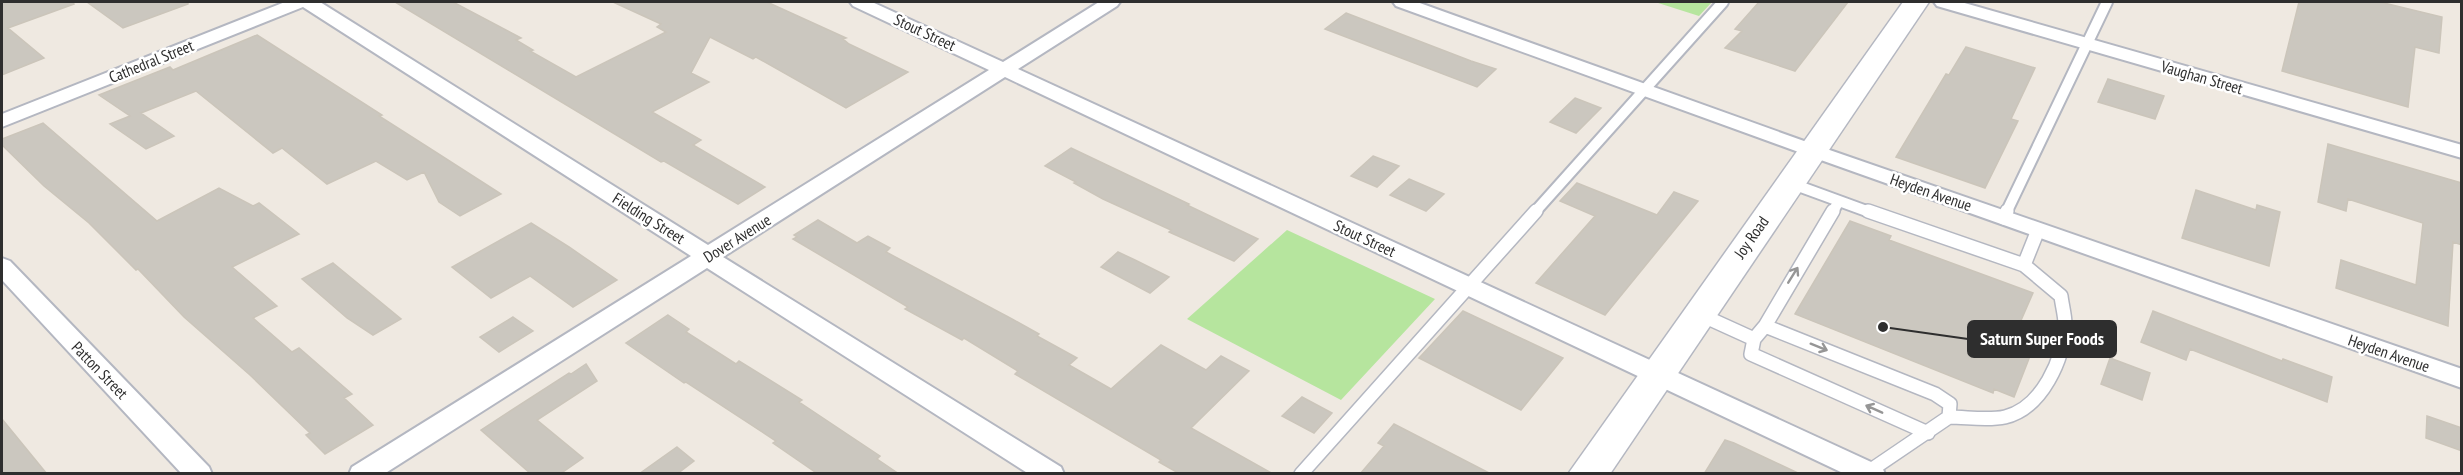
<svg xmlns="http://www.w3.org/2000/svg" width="2463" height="475" font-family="'PT Sans Narrow',sans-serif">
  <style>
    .green { fill: #b6e59e }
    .building { fill: #cbc7bf; stroke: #cbc5ba; stroke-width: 1.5 }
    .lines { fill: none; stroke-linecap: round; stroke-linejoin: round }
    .lane-far1-casing { stroke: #b4b7c1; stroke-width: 14 }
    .lane-casing { stroke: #b4b7c1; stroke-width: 16 }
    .street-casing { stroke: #b4b7c1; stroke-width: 4 }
    .secondary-casing { stroke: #b4b7c1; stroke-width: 3 }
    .lane-far1 { stroke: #fff; stroke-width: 10 }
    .lane { stroke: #fff; stroke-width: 13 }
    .street { fill: #fff; fill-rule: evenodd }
    .secondary { fill: #fff; fill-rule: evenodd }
    .oneway { stroke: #969696 }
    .labels { text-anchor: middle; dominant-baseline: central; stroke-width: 5; stroke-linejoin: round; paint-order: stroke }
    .street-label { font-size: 16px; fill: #2e2e2e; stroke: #fff }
    .leader { fill: none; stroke: #2e2e2e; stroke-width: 2 }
    .callout-dot { fill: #2e2e2e; stroke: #fff; stroke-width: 2 }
    .callout { fill: #2e2e2e; stroke: #2e2e2e; stroke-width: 2 }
    .callout-label { font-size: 18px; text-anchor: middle; font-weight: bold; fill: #fff }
  </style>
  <rect width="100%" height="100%" fill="#efe9e1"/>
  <path class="green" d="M1655,2H1712L1699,16Z
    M1287,230L1435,299L1341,400L1187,319Z"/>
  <path class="building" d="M2,2H73L74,4L8,28L44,58L2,75Z
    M87,2H188V4L123,28Z
    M395,2H453L521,38L516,40L533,50L530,51L576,77L666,32L657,27L661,24L613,2H767L846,38L843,39L849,44L908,72L846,108L756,57L753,59L710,37L691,73L709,82L652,112L701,140L693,145L765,187L738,204L664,161L661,162Z
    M1759,2H1848L1795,71L1725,48L1742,31L1735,29Z
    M2299,2H2380L2442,17L2439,53L2415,47L2408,107L2282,71Z
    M1346,13L1471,61L1496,69L1477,87L1325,29Z
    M257,35L382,115L379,116L437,153L501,194L460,216L439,202L424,172L407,180L376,161L327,184L282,148L273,153L196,91L141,113L174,136L146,149L110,124L130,116L99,95L170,67L173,70Z
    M1966,47L2035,68L2011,119L2018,121L1985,188L1896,157L1946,74L1949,75Z
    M2108,79L2164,96L2155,119L2098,102Z
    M1575,98L1601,108L1576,133L1550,122Z
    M43,123L157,221L219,188L253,206L259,203L299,234L232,267L277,306L253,318L292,352L299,348L352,394L344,398L373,425L325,454L306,435L310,433L250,375L184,317L138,269L136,270L89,223L44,186L2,145V139Z
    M2328,144L2462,183V245L2453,242L2448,326L2336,288L2341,260L2416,285L2423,223L2348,199L2346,211L2318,202Z
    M1071,148L1189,204L1187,205L1258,239L1234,261L1169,232L1171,230L1103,199L1074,183L1076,182L1045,166Z
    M1373,156L1399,166L1377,187L1351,176Z
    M1409,179L1444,194L1426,211L1390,195Z
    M1577,183L1657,215L1674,192L1698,201L1605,315L1536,283L1595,216L1560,201Z
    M2196,190L2256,210L2257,205L2280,212L2269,266L2182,238Z
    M818,220L857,243L868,236L890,248L886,252L1012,319L1039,334L1037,336L1077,358L1069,365L1111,389L1161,345L1206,370L1221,356L1249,371L1191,428L1273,474H1180L1159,462L1161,460L1015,374L1018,371L964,338L962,340L905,309L908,307L793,239L797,237L794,235Z
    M1850,221L1891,236L1889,240L2033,293L2019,325L2039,333L2014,397L1994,389L1993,393L1795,314Z
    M531,223L569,247L617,280L573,307L530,276L491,298L452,267Z
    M1118,252L1135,260L1169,277L1150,293L1101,267Z
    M333,263L401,319L373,335L347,318L302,279Z
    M1463,311L1563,358L1521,410L1419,358Z
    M2153,311L2282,361L2283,359L2332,377L2327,402L2190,349L2186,360L2141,342Z
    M668,315L689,329L686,332L736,364L739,361L802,400L799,402L880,456L877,459L899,474H818L773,443L776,441L686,382L684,383L626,343Z
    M513,317L533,331L499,352L480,337Z
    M2110,358L2150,373L2142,400L2101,384Z
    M586,364L597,381L537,420L583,458L560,474H531L481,430L569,373L571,374Z
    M1302,397L1332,413L1314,433L1282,416Z
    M2427,416L2462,428V451L2426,438Z
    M2,419L47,474H2Z
    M1394,424L1491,474H1360L1384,446L1378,443Z
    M1725,440L1734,443L1800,474H1704Z
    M677,447L694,461L677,474H639Z"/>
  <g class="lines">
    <g class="lane-far1-casing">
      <path id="lane-far1" d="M1790,183L1872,213
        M1534,213L1723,2
        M1832,213L1839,201
        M2006,213L2107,2"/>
    </g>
    <g class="lane-casing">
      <path id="lane" d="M1833,211L1765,326L1754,339L1751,354L1928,433
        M1868,211L2024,265
        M2004,218L2007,211
        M1699,314L1754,339
        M1765,326L1935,394L1950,404L1949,417L1868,472
        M1949,417C1967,417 1987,421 2005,417C2042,408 2064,359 2065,324C2065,315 2062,305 2061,296L2024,265L2038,230
        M1301,474L1536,211"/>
    </g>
    <g class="street-casing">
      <path id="street" d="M285,2H320L708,245L989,70L853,6L850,2H872L1003,62L1099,2H1120L1117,6L1018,69L1882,467L1885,474H1845L1005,77L723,257L1061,467L1064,474H1029L707,268L384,474H349L352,467L691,256L303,7L2,127V114Z
        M1393,2H1417L1818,146L2462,369V388L1804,154L1396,6Z
        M1934,2H1961L2462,145V158L1937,6Z
        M2,258L10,261L209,467L212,474H182L2,280Z"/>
    </g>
    <g class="secondary-casing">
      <path id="secondary" d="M1903,2H1929L1610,474H1568Z"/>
    </g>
    <use href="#lane-far1" class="lane-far1"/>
    <use href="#lane" class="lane"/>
    <use href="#street" class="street"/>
    <use href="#secondary" class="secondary"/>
  </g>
  <defs><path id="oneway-shaft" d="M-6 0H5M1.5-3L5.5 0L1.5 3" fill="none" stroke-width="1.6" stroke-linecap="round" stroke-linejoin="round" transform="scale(1.5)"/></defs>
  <g class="oneway">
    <use href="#oneway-shaft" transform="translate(1793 275) rotate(-58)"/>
    <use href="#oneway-shaft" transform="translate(1819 347) rotate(22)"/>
    <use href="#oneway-shaft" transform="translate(1874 409) rotate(-156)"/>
  </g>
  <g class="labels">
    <g class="street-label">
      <text transform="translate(925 32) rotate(25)">Stout Street</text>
      <text transform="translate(151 61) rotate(-22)">Cathedral Street</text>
      <text transform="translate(2202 77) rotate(16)">Vaughan Street</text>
      <text transform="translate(1931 192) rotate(19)">Heyden Avenue</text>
      <text transform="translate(649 218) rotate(32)">Fielding Street</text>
      <text transform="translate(1751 237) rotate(-55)">Joy Road</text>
      <text transform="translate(737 238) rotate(-32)">Dover Avenue</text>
      <text transform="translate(1365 238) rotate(25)">Stout Street</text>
      <text transform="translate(2389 353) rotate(19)">Heyden Avenue</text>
      <text transform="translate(100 370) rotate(46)">Patton Street</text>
    </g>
  </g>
  <path class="leader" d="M1883 327L1968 339"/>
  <circle class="callout-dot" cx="1883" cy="327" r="6"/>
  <rect class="callout" x="1968" y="321" width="148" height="36" rx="6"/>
  <g class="callout-label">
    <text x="2042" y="345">Saturn Super Foods</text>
  </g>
  <rect width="2463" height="475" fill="none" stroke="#2e2e2e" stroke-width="6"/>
</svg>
